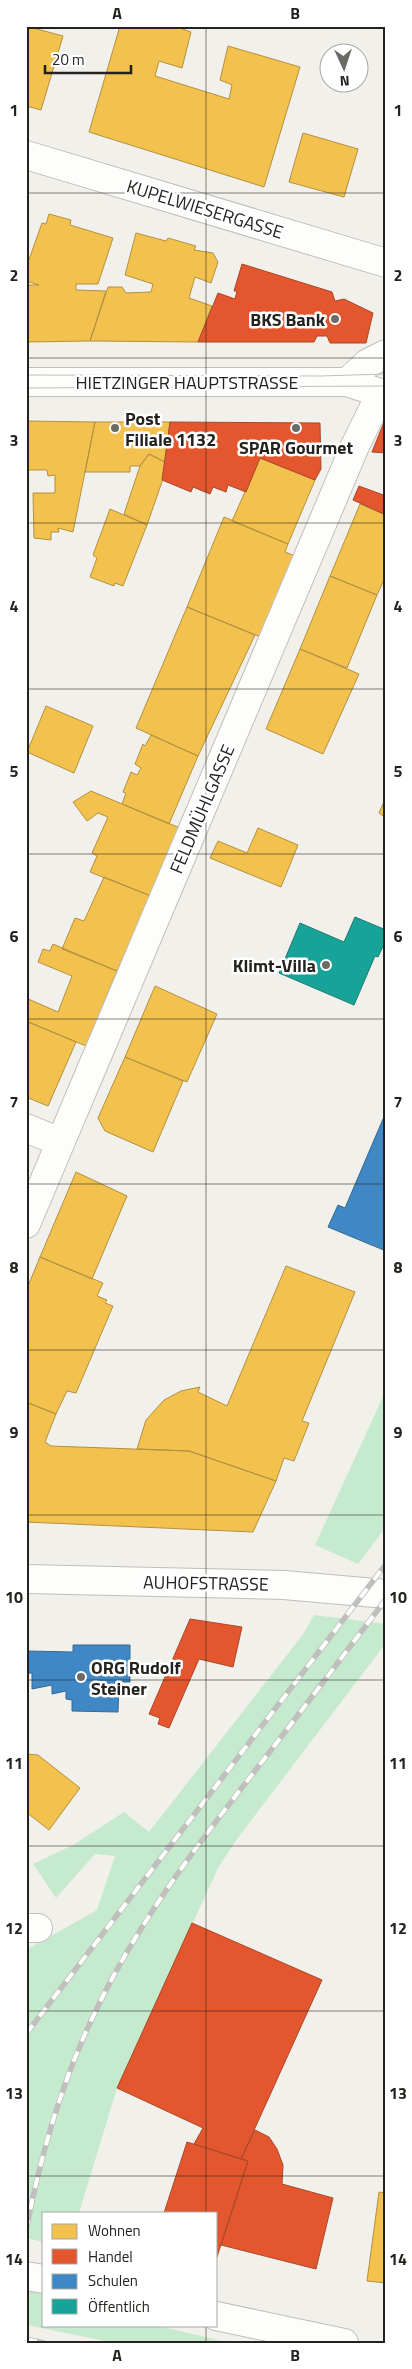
<svg xmlns="http://www.w3.org/2000/svg" width="412" height="2369" font-family="'Titillium Web',sans-serif">
  <style>
    .green { fill: #c6eace }
    .homes { fill: #f2c14e; stroke: #b49140 }
    .shops { fill: #e4572e; stroke: #aa4729 }
    .schools { fill: #3f88c5; stroke: #376993 }
    .public { fill: #17a398; stroke: #1b7c73 }
    .lines { fill: none; stroke-linecap: round; stroke-linejoin: round }
    .street-casing { stroke: #c0beba; stroke-width: 30 }
    .secondary-casing { stroke: #c0beba; stroke-width: 30 }
    .primary-casing { stroke: #c0beba; stroke-width: 30 }
    .street { stroke: #fdfdfc; stroke-width: 28 }
    .secondary { stroke: #fdfdfc; stroke-width: 28 }
    .primary { stroke: #fdfdfc; stroke-width: 28 }
    .tram { stroke: #bfbfbd; stroke-width: 1 }
    .rail-casing { stroke: #bfbfbd; stroke-width: 5.5 }
    .rail { stroke: #fff; stroke-width: 4; stroke-dasharray: 11; stroke-linecap: butt }
    .grid { fill: none; stroke: #24221e; stroke-width: 1; stroke-opacity: 0.55 }
    .poi-dot { fill: #6c6a65; stroke: #fff; stroke-width: 2 }
    .labels { text-anchor: middle; dominant-baseline: central; stroke-width: 5; stroke-linejoin: round; paint-order: stroke }
    .street-label { font-size: 18px; fill: #24221e; stroke: #fff }
    .poi-label { font-size: 18px; font-weight: bold; fill: #24221e; stroke: #fff; text-anchor: end }
    .neatline { fill: none; stroke: #24221e; stroke-width: 2 }
    .grid-label { font-size: 16px; text-anchor: middle; font-weight: bold; fill: #24221e }
  </style>
  <rect width="100%" height="100%" fill="#f2f0ea"/>
  <path class="green" d="M386,1390V1527L358,1564L315,1545Z
    M314,1615L386,1624V1643L237,1839L218,1868L117,2088L79,2213H44V2242L26,2238V1950L97,1910L115,1856L95,1854L56,1898L33,1864L73,1845L124,1812L149,1832L304,1633Z
    M26,2288L44,2292V2325H155L230,2343H115L26,2325Z"/>
  <path class="homes" d="M26,26L63,36L41,110L26,106Z
    M120,26H174L191,32L182,68L159,61L155,76L229,99L232,85L220,80L228,46L300,67L264,187L89,132Z
    M303,133L358,149L344,197L289,182Z
    M49,214L71,220L70,225L113,238L98,284H76V290L106,291L90,341L26,342L27,285H39L26,281V268L42,223L46,224Z
    M136,233L166,241L168,238L196,246L194,250L213,253L218,262L211,283L195,277L189,298L212,306L198,342L90,341L108,287H122L126,293L151,292L153,284L125,275Z
    M26,421L95,422L73,532L58,528L59,532H51V540L34,538L33,493H55V475L48,476L47,470H26Z
    M95,422H170L165,462L149,454L140,466H130V472H85Z
    M149,454L165,462V473L147,525L124,514L140,466Z
    M260,458L315,480L288,544L232,521Z
    M360,504L386,515V576L377,595L330,576Z
    M110,509L147,525L123,586L115,583L114,586L90,577L97,558L93,555Z
    M224,517L288,544L285,552L295,556L263,638L187,607Z
    M330,576L377,595L347,668L300,649Z
    M187,607L255,635L198,756L136,728Z
    M300,649L359,674L323,754L266,729Z
    M46,706L93,726L74,773L27,752Z
    M151,735L198,756L169,824L122,804L126,793L123,792L131,772L137,775L141,768L135,764L143,744L145,746Z
    M91,791L180,828L151,896L90,872L97,856L92,853L108,817L98,813L87,821L73,802Z
    M386,797V818L379,813Z
    M258,828L298,845L281,887L210,858L218,841L247,853Z
    M104,877L151,896L117,971L62,949L75,918L84,921Z
    M53,944L117,971L86,1046L26,1021V998L58,1012L72,976L38,962L43,949L50,951Z
    M155,986L217,1014L187,1082L125,1057Z
    M26,1021L76,1042L48,1106L26,1097Z
    M125,1057L183,1081L153,1152L105,1131L98,1118Z
    M76,1172L127,1196L92,1279L40,1257Z
    M40,1257L103,1283L97,1296L107,1300L105,1303L113,1306L76,1393L67,1391L56,1414L26,1402V1291Z
    M286,1266L355,1292L302,1421L309,1423L294,1461L284,1458L276,1481L189,1451L137,1449L146,1420L164,1400L181,1391L200,1387L198,1392L227,1406Z
    M26,1402L56,1414L45,1442L51,1446L189,1451L276,1481L253,1532L26,1522Z
    M26,1631H28L26,1685Z
    M26,1754L38,1755L80,1788L49,1830L26,1812Z
    M379,2192L386,2193V2283L367,2281Z"/>
  <path class="shops" d="M242,264L332,292L335,301L344,299L373,313L366,343H330L327,336H317L314,342H198L218,293L235,299L237,291H234Z
    M170,422L320,423L321,469L315,480L260,458L246,492L228,485L226,492L213,487L210,494L193,487L191,492L162,480Z
    M384,422L386,453L372,452Z
    M359,486L386,496V515L353,500Z
    M190,1619L242,1627L233,1667L199,1659L169,1728L158,1724L160,1718L149,1714Z
    M192,1923L322,1980L241,2159L194,2144L203,2128L117,2088Z
    M255,2130L269,2137L277,2149L283,2165L282,2184L333,2198L316,2269L221,2245L248,2161L241,2159Z
    M187,2142L248,2161L216,2260V2213H164Z"/>
  <path class="schools" d="M386,1112V1251L328,1227L338,1205L345,1208Z
    M73,1645H130V1682H119L118,1712L72,1711V1700L66,1699V1691L52,1694V1685L32,1689V1673H27L28,1651L73,1652Z"/>
  <path class="public" d="M355,917L386,930V940L378,957L375,956L354,1005L279,973L300,923L344,942Z"/>
  <g class="lines">
    <g class="street-casing">
      <path id="street" d="M26,155L386,263
        M26,1128L60,1142
        M26,1224L355,446L380,395
        M26,1928H38"/>
    </g>
    <g class="secondary-casing">
      <path id="secondary" d="M26,382H347L386,395
        M347,382L368,363L386,354
        M26,1579L284,1585L386,1594"/>
    </g>
    <g class="primary-casing">
      <path id="primary" d="M26,2276L44,2279
        M216,2316L344,2343"/>
    </g>
    <use href="#street" class="street"/>
    <use href="#secondary" class="secondary"/>
    <use href="#primary" class="primary"/>
    <path class="tram" d="M26,375L320,376L386,374
      M26,388L386,386"/>
    <g class="rail-casing">
      <path id="rail" d="M26,2034L386,1564
        M26,2231C41,2152 64,2074 100,2002C144,1913 204,1836 265,1758C306,1705 346,1652 386,1599
        M26,2339L44,2343"/>
    </g>
    <use href="#rail" class="rail"/>
  </g>
  <path class="grid" d="M206,26V2213M26,193H386M26,358H386M26,523H386M26,689H386M26,854H386M26,1019H386M26,1184H386M26,1350H386M26,1515H386M26,1680H386M26,1846H386M26,2011H386M26,2176H386M206,2325V2343"/>
  <g class="poi-dot">
    <circle cx="335" cy="319" r="5"/>
    <circle cx="115" cy="428" r="5"/>
    <circle cx="296" cy="428" r="5"/>
    <circle cx="326" cy="965" r="5"/>
    <circle cx="81" cy="1677" r="5"/>
  </g>
  <g class="labels">
    <g class="street-label">
      <text transform="translate(205 209) rotate(17)">KUPELWIESERGASSE</text>
      <text x="187" y="382">HIETZINGER HAUPTSTRASSE</text>
      <text transform="translate(202 809) rotate(-67)">FELDMÜHLGASSE</text>
      <text transform="translate(206 1583) rotate(1)">AUHOFSTRASSE</text>
    </g>
    <g class="poi-label">
      <text x="325" y="319">BKS Bank</text>
      <text x="125" y="418" text-anchor="start">Post<tspan x="125" dy="21">Filiale 1132</tspan></text>
      <text x="296" y="447" text-anchor="middle">SPAR Gourmet</text>
      <text x="316" y="965">Klimt-Villa</text>
      <text x="91" y="1667" text-anchor="start">ORG Rudolf<tspan x="91" dy="21">Steiner</tspan></text>
    </g>
  </g>
  <rect width="412" height="2369" fill="none" stroke="#ffffff" stroke-width="55"/>
  <rect x="42" y="2212" width="175" height="115" fill="#ffffff" stroke="#a7a7a5"/>
  <rect x="52" y="2224" width="25" height="15" fill="#f2c14e" stroke="#a7a7a5"/>
  <text x="88" y="2236" font-size="15" fill="#24221e">Wohnen</text>
  <rect x="52" y="2249" width="25" height="15" fill="#e4572e" stroke="#a7a7a5"/>
  <text x="88" y="2262" font-size="15" fill="#24221e">Handel</text>
  <rect x="52" y="2274" width="25" height="15" fill="#3f88c5" stroke="#a7a7a5"/>
  <text x="88" y="2286" font-size="15" fill="#24221e">Schulen</text>
  <rect x="52" y="2299" width="25" height="15" fill="#17a398" stroke="#a7a7a5"/>
  <text x="88" y="2312" font-size="15" fill="#24221e">Öffentlich</text>
  <g transform="translate(344 68) rotate(177)"><circle r="24" fill="#ffffff" stroke="#a7a7a5"/>
  <path d="M0-4L9 19L0 12L-9 19Z" fill="#6c6a65"/>
  <text y="-8" font-size="14" font-weight="bold" text-anchor="middle" fill="#24221e">N</text>
  </g>
  <path d="M45 65v8h86v-8" fill="none" stroke="#24221e" stroke-width="2.5"/>
  <text x="52" y="65" font-size="15" fill="#24221e" stroke="#ffffff" stroke-width="4" paint-order="stroke">20 m</text>
  <rect x="28" y="28" width="356" height="2314" class="neatline"/>
  <g class="grid-label">
    <text x="117" y="19">A</text>
    <text x="295" y="19">B</text>
    <text x="14" y="116">1</text>
    <text x="398" y="116">1</text>
    <text x="14" y="281">2</text>
    <text x="398" y="281">2</text>
    <text x="14" y="446">3</text>
    <text x="398" y="446">3</text>
    <text x="14" y="612">4</text>
    <text x="398" y="612">4</text>
    <text x="14" y="777">5</text>
    <text x="398" y="777">5</text>
    <text x="14" y="942">6</text>
    <text x="398" y="942">6</text>
    <text x="14" y="1108">7</text>
    <text x="398" y="1108">7</text>
    <text x="14" y="1273">8</text>
    <text x="398" y="1273">8</text>
    <text x="14" y="1438">9</text>
    <text x="398" y="1438">9</text>
    <text x="14" y="1603">10</text>
    <text x="398" y="1603">10</text>
    <text x="14" y="1769">11</text>
    <text x="398" y="1769">11</text>
    <text x="14" y="1934">12</text>
    <text x="398" y="1934">12</text>
    <text x="14" y="2099">13</text>
    <text x="398" y="2099">13</text>
    <text x="14" y="2265">14</text>
    <text x="398" y="2265">14</text>
    <text x="117" y="2361">A</text>
    <text x="295" y="2361">B</text>
  </g>
</svg>
